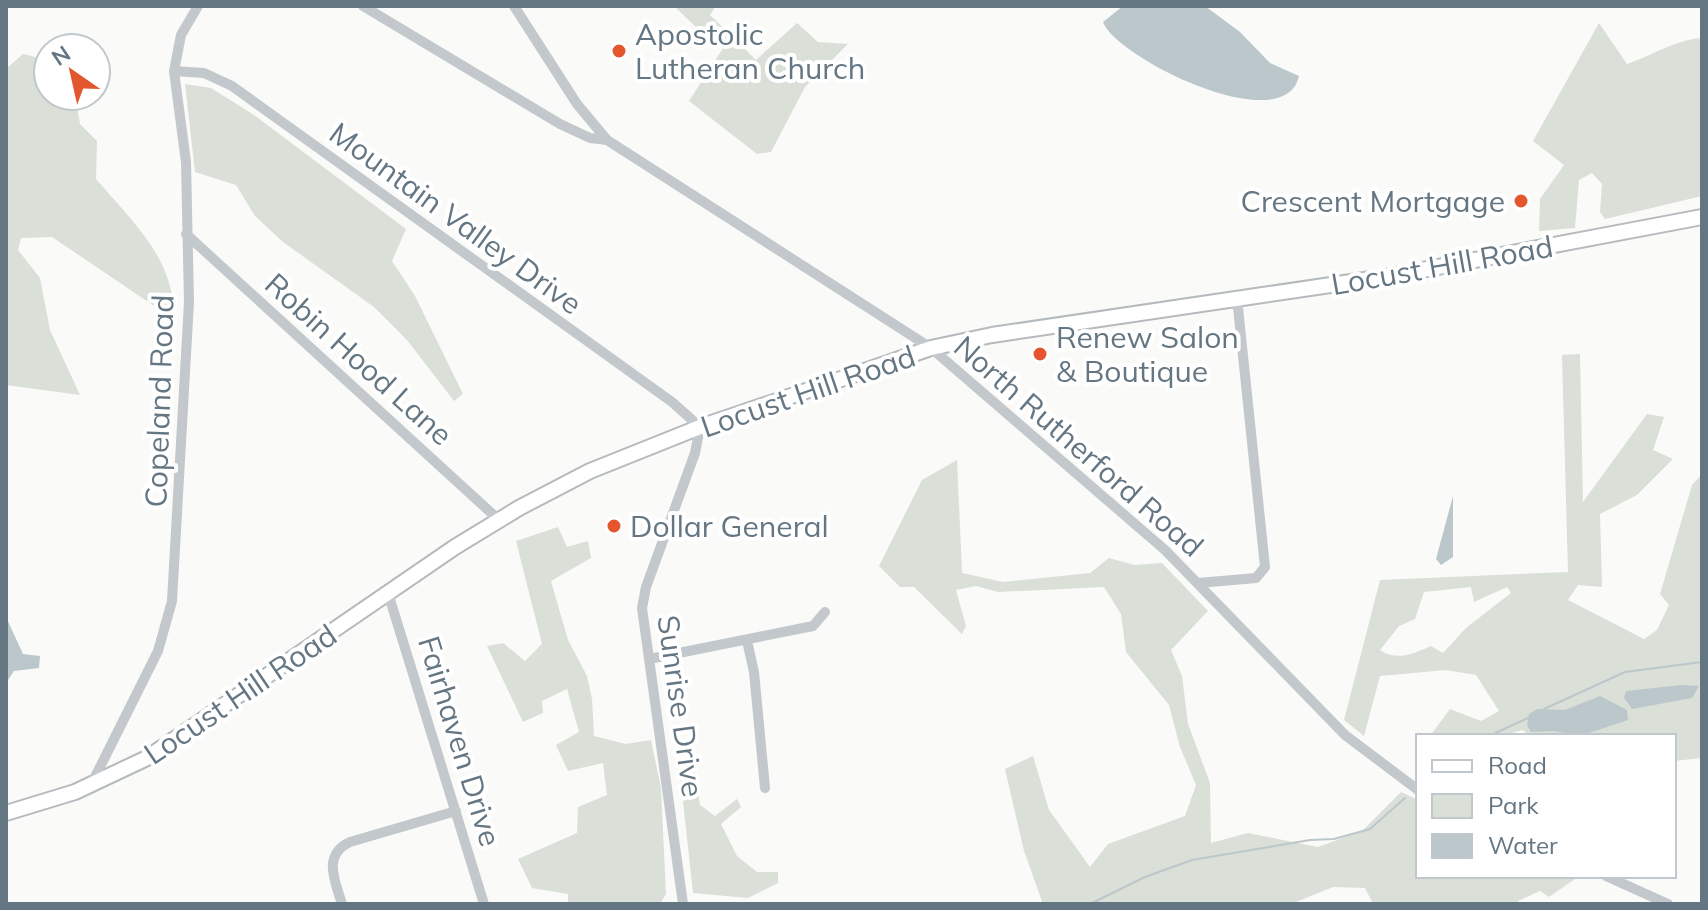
<svg xmlns="http://www.w3.org/2000/svg" width="1708" height="910" font-family="Mulish,sans-serif">
  <style>
    .green { fill: #dadfd7; fill-rule: evenodd }
    .water { fill: #bbc7cb }
    .lines { fill: none; stroke-linecap: round; stroke-linejoin: round }
    .stream { stroke: #bbc7cb; stroke-width: 2 }
    .major-casing { stroke: #b5babe; stroke-width: 18 }
    .minor { stroke: #c3c8cc; stroke-width: 10 }
    .major { stroke: #fff; stroke-width: 14 }
    .poi-dot { fill: #e4572e; stroke: #fff; stroke-width: 3 }
    .labels { text-anchor: middle; dominant-baseline: central; stroke-width: 8; stroke-linejoin: round; paint-order: stroke }
    .poi-label { font-size: 30px; fill: #657683; stroke: #fff; text-anchor: start }
    .street-label { font-size: 30px; fill: #657683; stroke: #fff }
  </style>
  <rect width="100%" height="100%" fill="#fafaf8"/>
  <path class="green" d="M674,6H716L710,15L756,60L797,23L818,42L848,44L805,87L771,152L757,154L689,101L727,42L707,25L699,30Z
    M1599,23L1627,64C1653,55 1675,40 1702,38V196L1605,219L1600,212L1602,184L1592,173L1579,180L1575,228L1539,231L1540,199L1564,165L1533,141Z
    M23,54L48,60V96H75L80,124L97,141L96,179C135,225 173,256 175,320L52,237L21,238L18,250L40,278L50,330L80,395L6,385V69Z
    M185,84L211,88L254,115L406,229L392,261L415,296L463,394L454,401L407,340L374,307L283,242L255,216L236,185L195,172Z
    M1580,354L1583,502L1647,414L1664,417L1653,450L1673,459L1637,495L1600,514L1602,587L1578,585L1568,600L1644,639L1657,630L1669,605L1660,594L1692,485L1702,474V758L1674,761V736H1531L1522,730L1502,736H1430L1450,709L1481,721L1499,711L1476,675L1446,670L1380,676L1364,736L1344,720L1380,580L1568,572L1562,355ZM1471,587L1474,602L1507,587L1511,593L1466,628L1443,653L1431,646C1415,653 1396,662 1380,650L1399,626L1415,619L1424,592Z
    M957,460L962,573L1003,582L1090,573L1109,558L1134,565L1162,563L1208,611L1171,650L1182,676L1188,724L1210,783L1211,843L1248,833L1318,847L1362,831L1401,792L1418,800V876L1578,877L1549,897L1540,891L1518,901L1519,904H1387L1372,902L1365,888L1333,887L1291,904H1043L1024,851L1005,769L1033,756L1049,810L1090,867L1108,844L1185,816L1196,785L1180,747L1169,705L1126,652L1121,614L1104,587L998,592L976,586L956,590L966,626L962,634L914,587H900L879,566L922,480Z
    M558,527L567,547L588,541L591,558L551,581L568,640L587,676L592,699L594,736L626,744L651,740L661,788L666,894L660,904H568V894L532,888L518,859L577,833L578,807L607,795L603,763L568,771L556,745L579,732L567,689L542,701L543,713L523,722L487,646L503,643L525,661L542,644L516,541Z
    M693,761L700,805L715,816L737,799L741,807L721,824L737,856L757,872H778V883L748,898L693,893L679,764Z"/>
  <path class="water" d="M1123,6H1205L1240,32L1270,63L1299,76C1285,141 1116,58 1103,22Z
    M1453,496V557L1441,565L1436,559Z
    M6,617L23,654L40,656L39,668L14,671L6,683Z
    M1681,685L1699,686L1692,698L1632,709L1624,698L1626,691Z
    M1600,696L1627,710L1628,720L1580,736L1553,731L1531,732L1527,725L1529,714L1537,709L1565,710Z"/>
  <g class="lines">
    <path class="stream" d="M1544,709L1625,672L1702,662
      M1489,736L1528,718
      M1417,780H1418
      M1090,904L1145,877L1192,860L1310,840L1334,839L1370,829L1405,798"/>
    <g class="major-casing">
      <path id="major" d="M6,813L75,792L147,758L455,547L519,508L590,471L700,427L850,376L931,348L992,335L1385,277L1702,217"/>
    </g>
    <path class="minor" d="M363,6L560,124L590,138L607,140
      M514,6L577,104L607,140L931,348L1165,550L1345,735L1418,790
      M174,71L204,73L232,86L672,402L700,427L695,453L646,587L642,608L683,904
      M186,234L499,520
      M1198,583L1256,578L1265,567L1237,298
      M388,593L484,904
      M747,641L754,672L765,788
      M649,659L813,626L825,612
      M92,783L158,651L172,601L189,302L186,162L174,71L181,35L198,6
      M1606,876L1668,904
      M342,904C335,881 322,855 350,842L456,811"/>
    <use href="#major" class="major"/>
  </g>
  <g class="poi-dot">
    <circle cx="619" cy="51" r="8"/>
    <circle cx="1521" cy="201" r="8"/>
    <circle cx="1040" cy="354" r="8"/>
    <circle cx="614" cy="526" r="8"/>
  </g>
  <g class="labels">
    <g class="poi-label">
      <text x="635" y="34">Apostolic<tspan x="635" dy="34">Lutheran Church</tspan></text>
      <text x="1505" y="201" text-anchor="end">Crescent Mortgage</text>
      <text x="1056" y="337">Renew Salon<tspan x="1056" dy="34">&amp; Boutique</tspan></text>
      <text x="630" y="526">Dollar General</text>
    </g>
    <g class="street-label">
      <text transform="translate(456 218) rotate(36)">Mountain Valley Drive</text>
      <text transform="translate(1442 265) rotate(-10)">Locust Hill Road</text>
      <text transform="translate(359 359) rotate(42)">Robin Hood Lane</text>
      <text transform="translate(808 391) rotate(-19)">Locust Hill Road</text>
      <text transform="translate(159 401) rotate(-88)">Copeland Road</text>
      <text transform="translate(1079 446) rotate(41)">North Rutherford Road</text>
      <text transform="translate(240 694) rotate(-34)">Locust Hill Road</text>
      <text transform="translate(681 706) rotate(82)">Sunrise Drive</text>
      <text transform="translate(460 741) rotate(73)">Fairhaven Drive</text>
    </g>
  </g>
  <rect width="1708" height="910" fill="none" stroke="#657683" stroke-width="16"/>
  <rect x="1416" y="734" width="260" height="144" fill="#ffffff" stroke="#c1c8cd" stroke-width="2"/>
  <rect x="1432" y="760" width="40" height="12" fill="#ffffff" stroke="#c1c8cd" stroke-width="2"/>
  <text x="1488" y="774" font-size="24" fill="#657683">Road</text>
  <rect x="1432" y="794" width="40" height="24" fill="#dadfd7" stroke="#c1c8cd" stroke-width="2"/>
  <text x="1488" y="814" font-size="24" fill="#657683">Park</text>
  <rect x="1432" y="834" width="40" height="24" fill="#bbc7cb" stroke="#c1c8cd" stroke-width="2"/>
  <text x="1488" y="854" font-size="24" fill="#657683">Water</text>
  <g transform="translate(72 72) rotate(326)"><circle r="38" fill="#ffffff" stroke="#c1c8cd" stroke-width="2"/>
  <path d="M0-6L14 30L0 20L-14 30Z" fill="#e4572e"/>
  <text y="-12" font-size="22" font-weight="bold" text-anchor="middle" fill="#657683">N</text>
  </g>
</svg>
